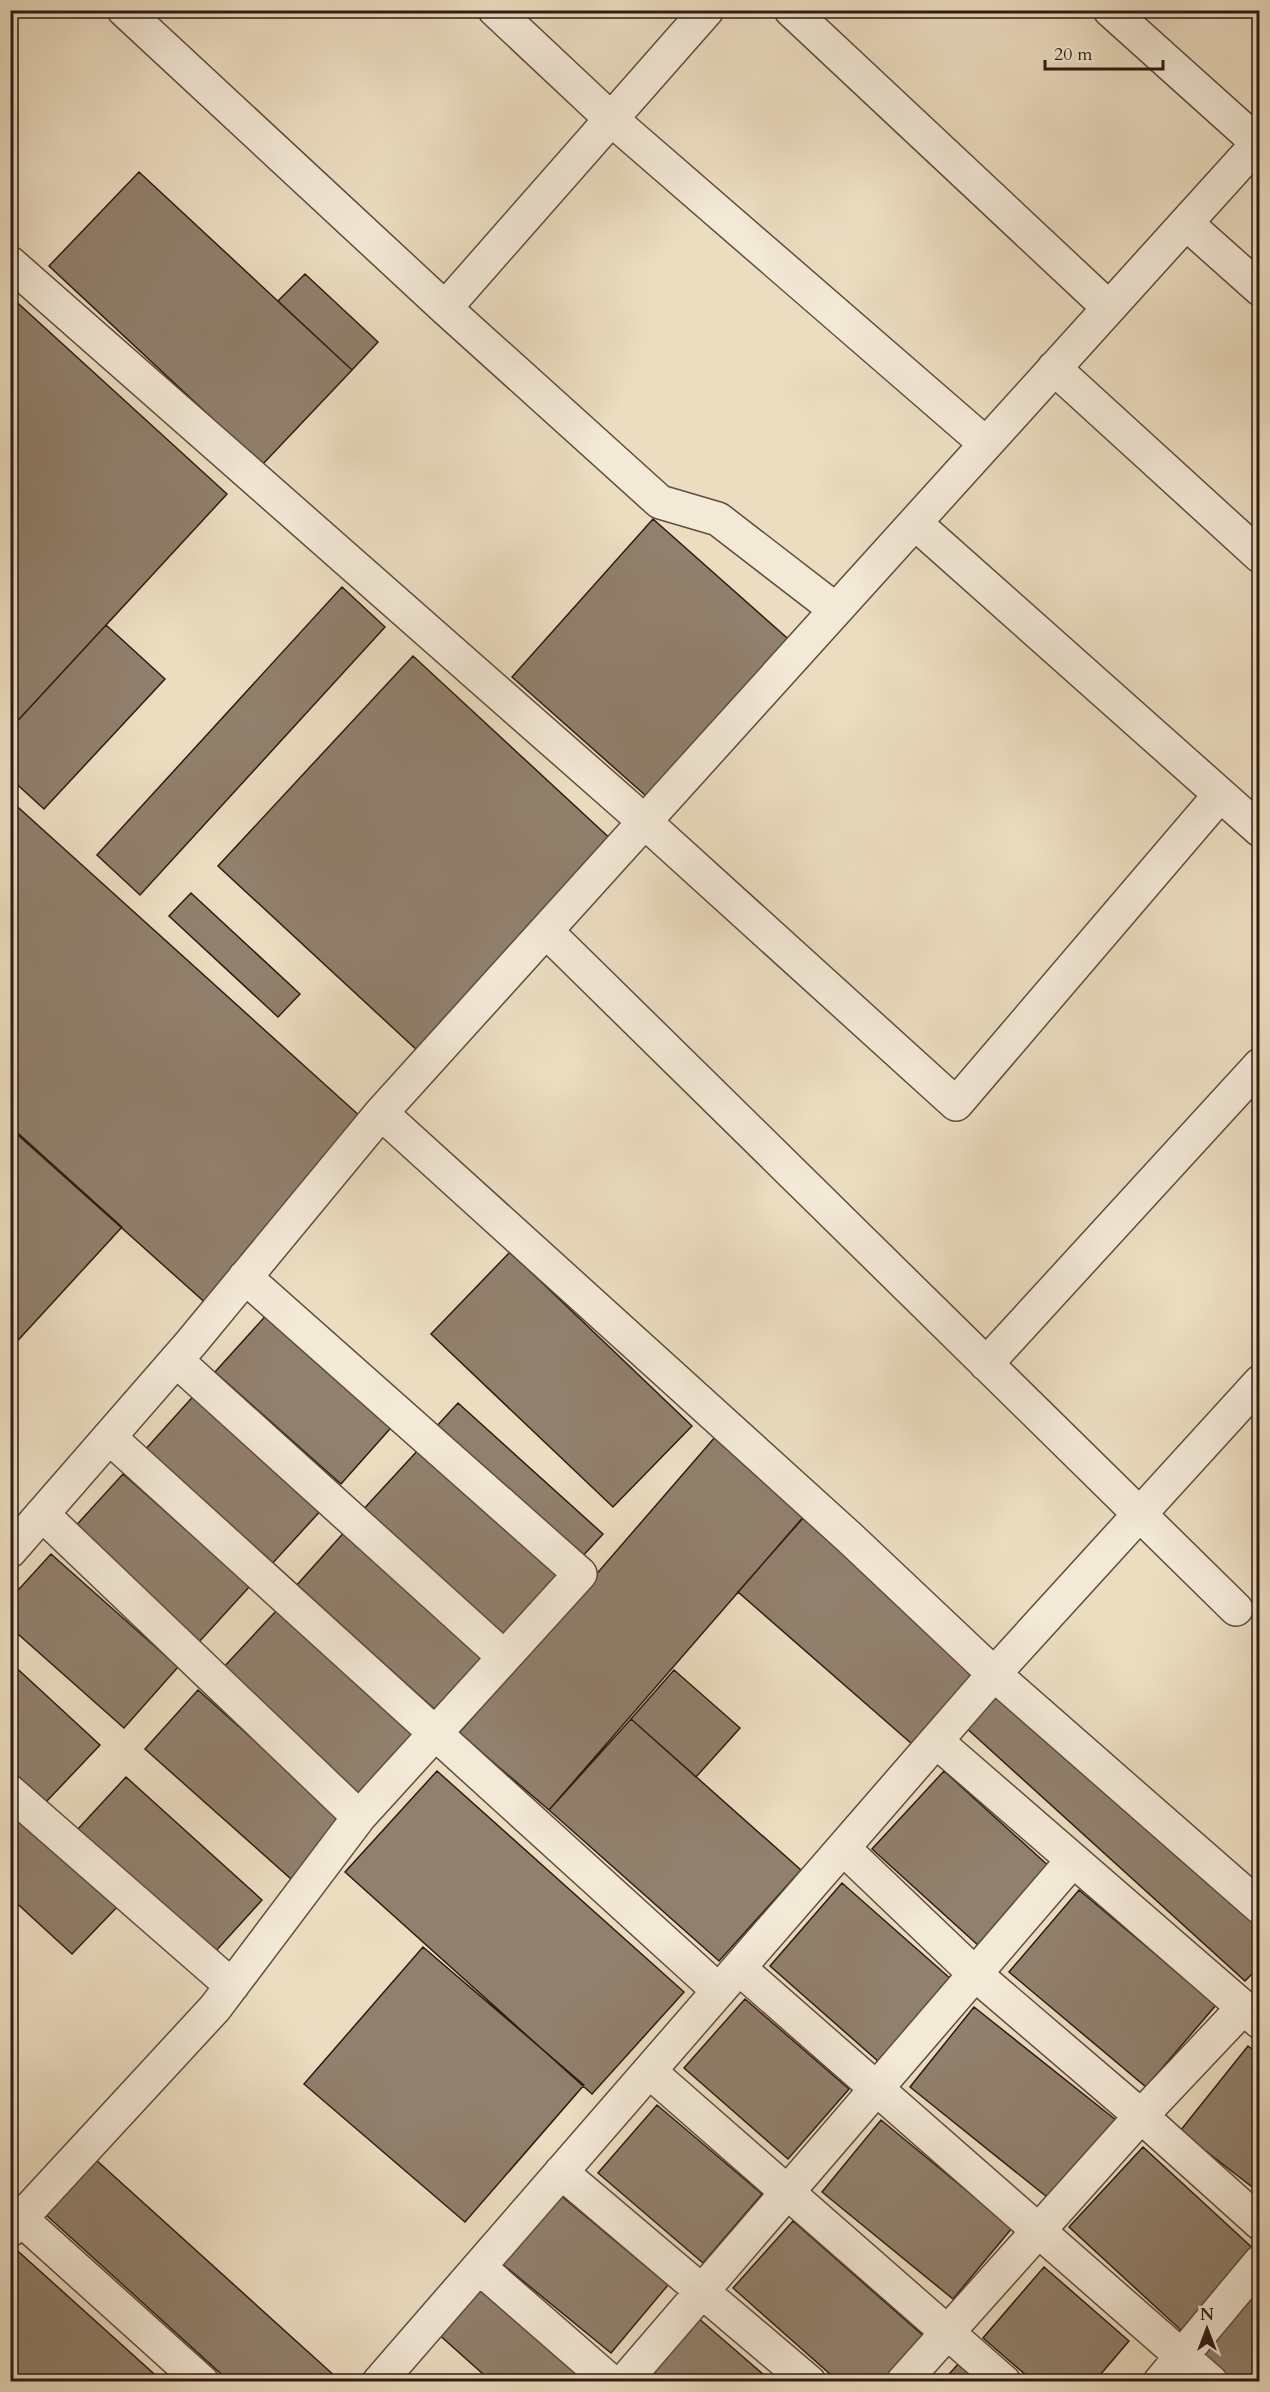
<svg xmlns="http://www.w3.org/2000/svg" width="1270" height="2392" font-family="Cardo,serif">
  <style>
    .building { fill: #91806d; stroke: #2e1b12; stroke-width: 1.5 }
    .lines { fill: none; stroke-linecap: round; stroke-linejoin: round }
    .minor-casing { stroke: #5e4c3e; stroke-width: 36 }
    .minor { stroke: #f3e9d7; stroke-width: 33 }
  </style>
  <rect width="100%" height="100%" fill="#ecddc1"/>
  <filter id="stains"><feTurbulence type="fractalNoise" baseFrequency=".00333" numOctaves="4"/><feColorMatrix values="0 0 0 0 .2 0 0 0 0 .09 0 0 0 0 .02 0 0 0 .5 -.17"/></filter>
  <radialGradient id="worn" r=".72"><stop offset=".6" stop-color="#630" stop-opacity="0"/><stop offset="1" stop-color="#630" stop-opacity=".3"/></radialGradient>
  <path class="building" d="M139,172L352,370L262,465L49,266Z
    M305,274L378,342L352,370L278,301Z
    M10,296L227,494L10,729Z
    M653,519L794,644L654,803L512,677Z
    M342,587L385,627L140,895L97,855Z
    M106,625L165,679L44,809L10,778V729Z
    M413,656L615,843L419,1052L218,866Z
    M10,800L372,1127L209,1306L10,1128Z
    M191,893L300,994L278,1017L169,916Z
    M10,1126L122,1227L10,1349Z
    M510,1252L692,1426L613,1507L431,1334Z
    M270,1311L396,1422L341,1484L215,1372Z
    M198,1391L324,1507L270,1566L144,1451Z
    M458,1403L603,1534L581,1558L436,1427Z
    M722,1429L812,1507L549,1810L459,1733Z
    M419,1449L566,1579L509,1643L361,1512Z
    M123,1474L250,1586L199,1642L72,1530Z
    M811,1509L985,1662L912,1744L738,1592Z
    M348,1528L490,1657L439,1713L296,1586Z
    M51,1554L178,1667L124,1728L10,1627V1599Z
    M278,1609L419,1739L363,1799L222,1669Z
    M10,1662L100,1745L46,1802L10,1769Z
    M674,1670L740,1728L696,1777L631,1719Z
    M1007,1676L1260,1906V1966L1245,1981L963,1725Z
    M198,1690L344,1821L291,1879L145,1749Z
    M631,1719L801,1870L719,1961L549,1810Z
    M437,1771L684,1992L592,2094L345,1872Z
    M944,1771L1052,1869L980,1947L872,1849Z
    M126,1777L262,1900L214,1953L78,1829Z
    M10,1807L118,1906L72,1954L10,1897Z
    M842,1883L952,1980L879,2062L770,1966Z
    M1079,1890L1216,2005L1146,2087L1009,1972Z
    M423,1947L584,2085L465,2222L304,2084Z
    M745,1999L849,2089L788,2159L684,2068Z
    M974,2007L1121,2124L1057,2205L910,2087Z
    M1248,2046L1260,2055V2193L1180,2131Z
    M657,2105L762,2194L703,2263L598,2173Z
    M881,2120L1012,2228L953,2299L822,2192Z
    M1143,2147L1258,2253L1184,2333L1069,2227Z
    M95,2159L337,2378L334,2382H230L45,2214Z
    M559,2194L668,2285L611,2353L501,2263Z
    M793,2221L927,2339L889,2382H839L733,2288Z
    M10,2244L163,2382H10Z
    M1044,2267L1129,2341L1094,2382H1034L983,2338Z
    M479,2282L594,2382H492L436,2332Z
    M1260,2288V2382H1234L1203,2356Z
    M697,2317L772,2382H645Z
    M959,2363L979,2382H942Z"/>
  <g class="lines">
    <g class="minor-casing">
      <path id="minor" d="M124,10L445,308L660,502L718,519L836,610
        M495,10L610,118L986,444
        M791,10L1109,308
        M1110,10L1258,143
        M1186,223L1260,289
        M10,263L645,822L956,1104L1220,795
        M445,308L707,10
        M1054,368L1260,556
        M915,523L1260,830
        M546,931L1236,1609
        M381,1113L850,1538L994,1674L1260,1382
        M176,1360L504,1657
        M986,1364L1260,1065
        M109,1437L719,1991
        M42,1514L359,1817
        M10,1551L191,1343L381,1113L1260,141
        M936,1741L1260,2022
        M10,1792L232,1986
        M843,1848L975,1974L1141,2116L1260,2223
        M739,1968L1211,2382
        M649,2071L1004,2382
        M561,2172L809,2382
        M21,2219L202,2382
        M10,2230L215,2008L359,1817L580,1574L245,1277
        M479,2267L611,2382
        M379,2382L994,1674L1260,1907
        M624,2382L1073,1860
        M903,2382L1141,2116L1243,2008
        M1160,2382L1260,2262"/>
    </g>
    <use href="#minor" class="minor"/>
  </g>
  <rect width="1270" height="2392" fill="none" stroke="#ecddc1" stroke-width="36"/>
  <rect x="12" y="12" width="1246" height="2368" fill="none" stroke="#2e1b12" stroke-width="3"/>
  <rect x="18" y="18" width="1234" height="2356" fill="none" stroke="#2e1b12" stroke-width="1.5"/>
  <g transform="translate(1207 2329)" stroke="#f3e9d7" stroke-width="4.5" paint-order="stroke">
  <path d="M0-4.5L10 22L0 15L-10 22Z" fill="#2e1b12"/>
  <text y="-9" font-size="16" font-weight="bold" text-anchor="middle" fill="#2e1b12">N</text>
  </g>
  <path d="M1045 60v9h118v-9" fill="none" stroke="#2e1b12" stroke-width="3"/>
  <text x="1054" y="60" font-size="18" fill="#2e1b12" stroke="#f3e9d7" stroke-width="4.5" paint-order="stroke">20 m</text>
  <rect width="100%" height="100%" filter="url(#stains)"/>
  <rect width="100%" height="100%" fill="url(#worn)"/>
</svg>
